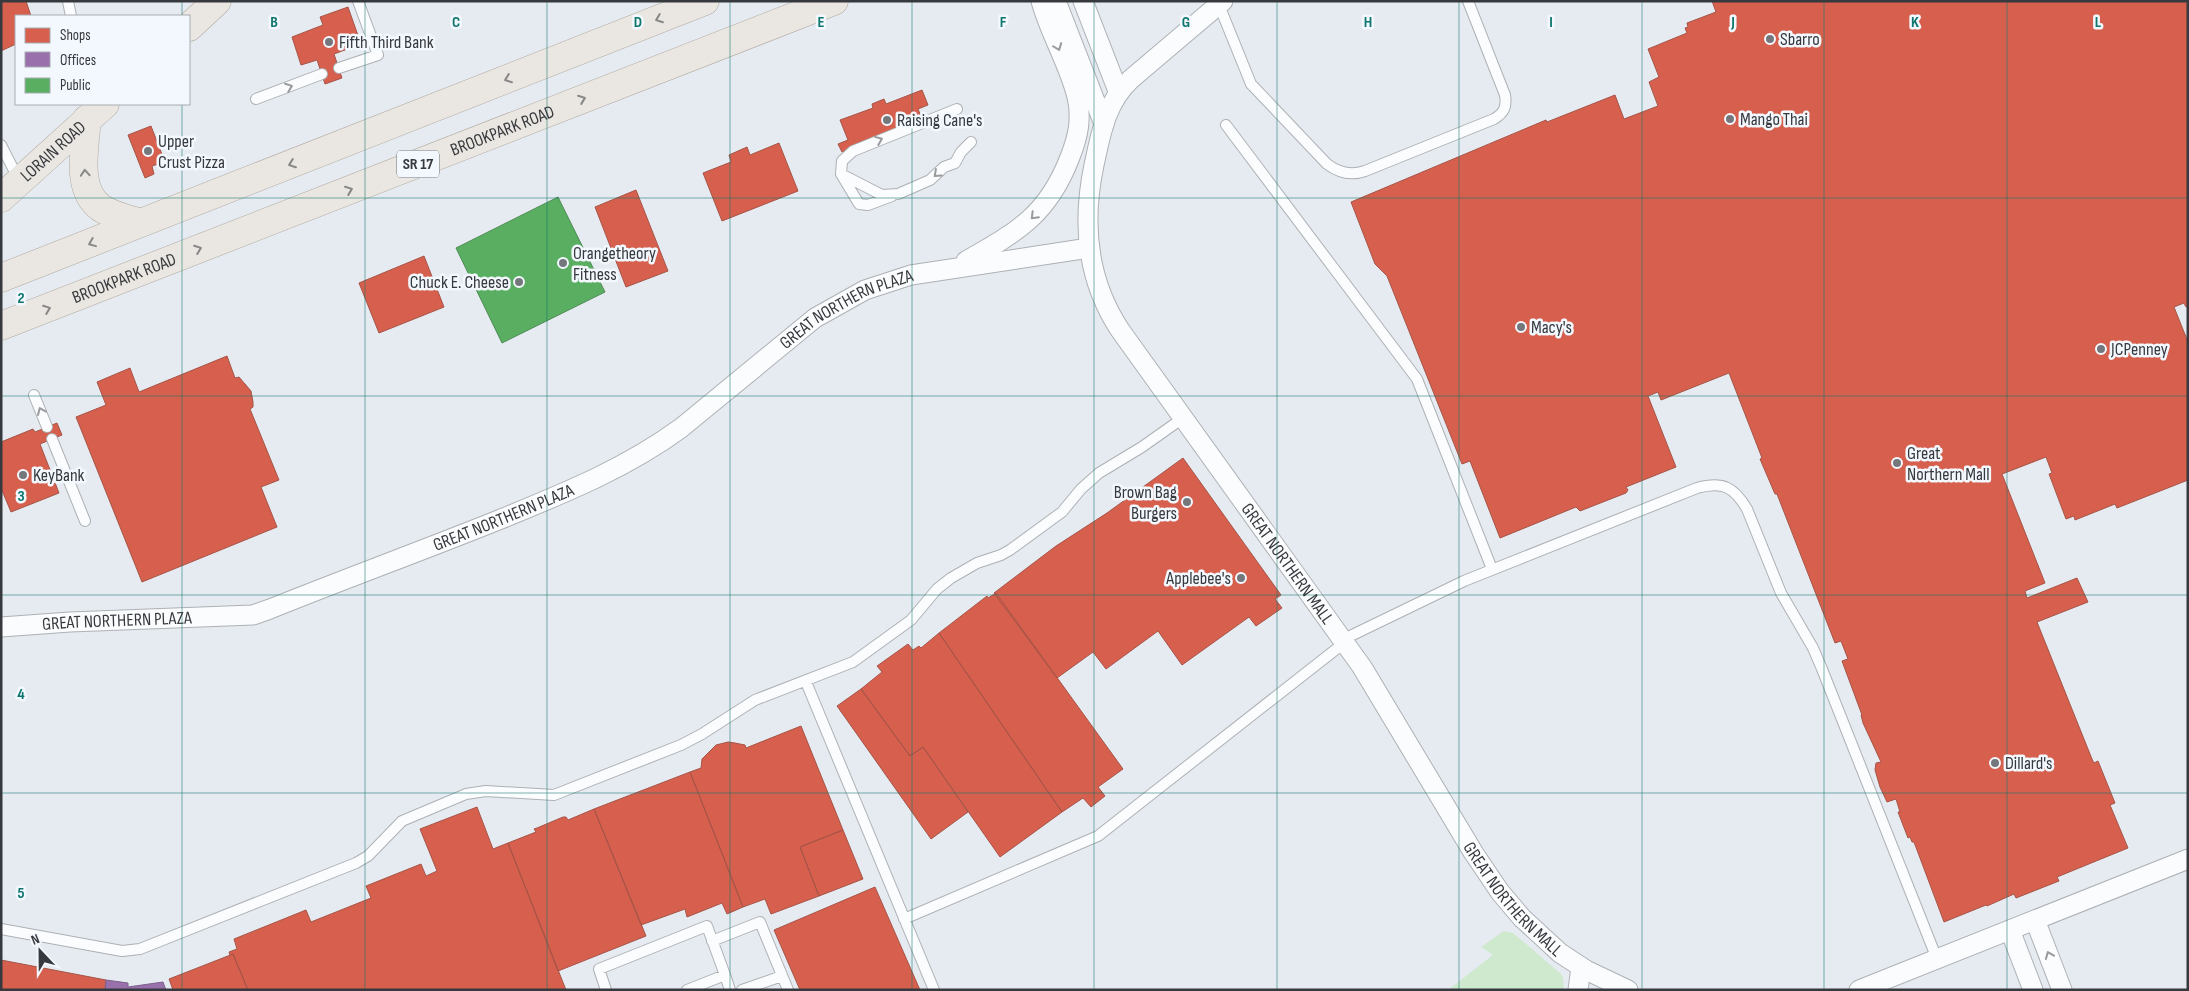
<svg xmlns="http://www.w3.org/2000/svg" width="2189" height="991" font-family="'Sofia Sans Condensed',sans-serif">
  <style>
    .green { fill: #cee9ce }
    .shops { fill: #d6604d; stroke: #a65448 }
    .offices { fill: #9970ab; stroke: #7b608a }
    .public { fill: #5aae61; stroke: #4f8b56 }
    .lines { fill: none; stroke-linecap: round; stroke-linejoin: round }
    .service-casing { stroke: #adb1b5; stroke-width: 12 }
    .minor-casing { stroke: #adb1b5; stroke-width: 21 }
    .primary-casing { stroke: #b0aaa2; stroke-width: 29 }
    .service { stroke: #fbfcfd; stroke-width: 10 }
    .minor { stroke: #fbfcfd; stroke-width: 19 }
    .primary { stroke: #eae6e1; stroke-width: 28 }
    .oneway { stroke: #878787 }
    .oneway2 { stroke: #989a9d }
    .grid { fill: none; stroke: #0f766e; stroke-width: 1; stroke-opacity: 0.55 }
    .poi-dot { fill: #74777c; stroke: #f3f8fe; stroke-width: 2 }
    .labels { text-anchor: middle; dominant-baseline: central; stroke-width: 5; stroke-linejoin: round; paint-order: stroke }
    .shield { fill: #f3f8fe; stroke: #6f7277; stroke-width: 1 }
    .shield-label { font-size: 16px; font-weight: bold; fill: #36393d }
    .poi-label { font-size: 18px; fill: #36393d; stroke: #f3f8fe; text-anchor: start }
    .street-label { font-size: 18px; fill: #36393d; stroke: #f3f8fe }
    .grid-label { font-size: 16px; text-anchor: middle; font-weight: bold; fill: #0f766e; stroke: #f3f8fe; stroke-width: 5; stroke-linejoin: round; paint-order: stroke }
  </style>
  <rect width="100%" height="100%" fill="#e6ebf1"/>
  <path class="green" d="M1504,931L1513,933L1560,973L1563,977L1564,990H1448L1493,955L1481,947Z"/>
  <path class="shops" d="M1,1H26L31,16H16V44L1,51Z
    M1712,1H2188V306L2186,307L2184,303L2174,307L2188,342V480L2117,508L2115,504L2075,520L2074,516L2066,519L2049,474L2052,473L2046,457L2002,474L2045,583L2025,591L2027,598L2077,578L2088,602L2037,622L2092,759L2094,763L2098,761L2115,803L2110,805L2128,848L2057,877L2059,881L2016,898L2014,894L1987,906L1986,905L1944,922L1914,842H1912L1910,837L1908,838L1898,812H1900L1896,799L1887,802L1880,787L1875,770L1876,763L1881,762L1863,723L1861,715H1862L1842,661L1848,659L1841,641L1835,643L1777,494H1775L1760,459L1762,458L1729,373L1661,400L1658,392L1648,396L1676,467L1626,487L1628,490L1626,493L1580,511L1576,507L1500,538L1470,461L1462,464L1387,276L1375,264L1351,202L1546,120L1547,122L1615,95L1624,119L1658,106L1649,82L1659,77L1648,49L1687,33L1685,28L1688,27L1687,23L1716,12Z
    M348,7L361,44L334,54L342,78L325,84L317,60L301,65L292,37L323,25L320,17Z
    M922,90L928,105L918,109L923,121L857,143L859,145L842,152L838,144L848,140L840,120L873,108L872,104L884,99L886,104Z
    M151,126L165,162L152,166L154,174L145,178L128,135Z
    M779,143L798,191L722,221L703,173L731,162L729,155L747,147L750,155Z
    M636,190L668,271L626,287L595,207Z
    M424,256L444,307L379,333L359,283Z
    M227,356L235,378L239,377L251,391L253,402V407L250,409L279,480L261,487L277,527L142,582L76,417L106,405L97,382L130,368L139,392Z
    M57,423L62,435L40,444L59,493L11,512L1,488V442L33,429L35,432Z
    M1183,458L1281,595L1275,599L1282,608L1256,626L1249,617L1182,665L1158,631L1106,669L1093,652L1057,678L994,593L1056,546L1107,513Z
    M996,593L1123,769L1098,787L1105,796L1091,807L1083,798L1062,812L939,633L987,596L988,598Z
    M939,633L1062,812L1000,857L923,747L910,756L861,689L882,672L877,666L908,644L913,650L919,646L921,648Z
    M861,689L910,756L923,747L968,812L931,839L837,706Z
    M801,726L843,830L800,847L819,896L771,914L765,899L743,907L690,772L701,768L702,759L716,745L728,742L735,743L745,745L746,748Z
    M690,772L743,907L727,914L722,903L687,917L685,909L641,925L594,809Z
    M477,807L493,849L508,843L566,990H248L233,954L230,955L229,952L237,949L234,939L306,910L311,922L371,898L366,886L421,864L426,876L437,871L420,829Z
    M594,809L646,936L558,971L508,843L536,832L534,829L537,828L563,817H566L568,820Z
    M843,830L863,879L819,896L800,847Z
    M875,887L920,990H800L774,930Z
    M233,954L248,990H173L169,979Z
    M1,960L106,980L105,990H1Z"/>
  <path class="offices" d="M106,980L128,983V987L163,982L166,990H105Z"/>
  <path class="public" d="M558,197L605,292L502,343L456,248Z"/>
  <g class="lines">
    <g class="service-casing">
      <path id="service" d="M68,1L71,16
        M1219,5L1251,84L1327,164C1339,173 1351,176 1365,171L1494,119C1504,113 1507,107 1505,95L1468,1
        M339,68L378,55L358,1
        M256,99L322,74
        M957,109L853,151L842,161L841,174L882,195L898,194L930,180L944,167L955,163L961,152L971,142
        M1226,125L1417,379L1492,569
        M1,145L19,180
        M841,174L859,204L868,205L892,196
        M34,395L47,427
        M52,439L85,521
        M1342,640L1464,581L1697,488C1723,481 1734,487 1747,509L1781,593L1813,648L1822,669L1937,959
        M806,682L934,990
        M904,919L1098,836L1344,643
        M1,929L122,951L140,949L356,863L368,856L402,821L466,794L486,791L554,795L681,745L702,734L755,700L853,662L911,620L937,589L951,578L977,563L1001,555L1010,550L1062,512L1081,489L1099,473L1142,447L1183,418
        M712,941L760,922L788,990
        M606,990L599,969L707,926L725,975
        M687,990L725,975L730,990
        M742,990L782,976"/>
    </g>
    <g class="minor-casing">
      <g id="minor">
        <path d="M1056,1L1104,124"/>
        <path d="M1083,1L1118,91"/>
        <path id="s1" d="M1223,1L1131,79C1106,102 1101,133 1094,165C1082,222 1087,280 1120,330L1362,667L1473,852L1500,892L1522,918L1560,953L1586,970L1628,990"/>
        <path d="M966,261C1017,232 1048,215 1070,157C1078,137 1082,119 1077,97C1069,64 1050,34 1041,1"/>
        <path id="s2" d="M1,627L70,622L253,615L270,609C347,578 424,550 501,519C564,493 625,469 681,428L815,318L865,290L911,275L1089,248"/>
        <path d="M2035,920L2062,990"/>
        <path d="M2010,930L2033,990"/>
        <path d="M1578,990L1581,967"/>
        <path d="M1859,990L2188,859"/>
      </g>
    </g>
    <g class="primary-casing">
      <g id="primary">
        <path d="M189,27L217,1"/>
        <path d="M87,119C85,146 75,190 101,208C113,216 128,219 141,223"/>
        <path id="s3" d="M1,198L105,104"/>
        <path d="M1,278L705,1"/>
        <path id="s4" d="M1,326L834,1"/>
      </g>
    </g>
    <use href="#service" class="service"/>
    <use href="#minor" class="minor"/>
    <use href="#primary" class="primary"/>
  </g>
  <defs><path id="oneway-chevron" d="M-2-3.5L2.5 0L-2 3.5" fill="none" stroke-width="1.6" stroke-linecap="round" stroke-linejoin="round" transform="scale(1.25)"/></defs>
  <g class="oneway">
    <use href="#oneway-chevron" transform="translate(659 19) rotate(159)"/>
    <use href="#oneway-chevron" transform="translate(508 79) rotate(159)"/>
    <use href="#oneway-chevron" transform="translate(582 99) rotate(-21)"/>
    <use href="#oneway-chevron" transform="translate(292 164) rotate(159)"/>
    <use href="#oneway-chevron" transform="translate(85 173) rotate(-94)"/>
    <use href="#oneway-chevron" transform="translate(349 190) rotate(-21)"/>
    <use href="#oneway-chevron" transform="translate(92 243) rotate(158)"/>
    <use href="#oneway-chevron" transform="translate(198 249) rotate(-21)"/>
    <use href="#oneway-chevron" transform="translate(47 309) rotate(-21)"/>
  </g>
  <g class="oneway2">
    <use href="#oneway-chevron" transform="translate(1058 47) rotate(69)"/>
    <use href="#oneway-chevron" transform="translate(289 87) rotate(-21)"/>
    <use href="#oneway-chevron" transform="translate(879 140) rotate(-22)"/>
    <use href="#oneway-chevron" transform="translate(937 174) rotate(138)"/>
    <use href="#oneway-chevron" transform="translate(1034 216) rotate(135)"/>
    <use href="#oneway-chevron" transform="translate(41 411) rotate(-113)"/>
    <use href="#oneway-chevron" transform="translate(2049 955) rotate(-112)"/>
  </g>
  <path class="grid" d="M182,1V16M365,1V990M547,1V990M730,1V990M912,1V990M1094,1V990M1277,1V990M1459,1V990M1642,1V990M1824,1V990M2007,1V990M182,104V990M1,198H2188M1,396H2188M1,595H2188M1,793H2188"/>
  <g class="poi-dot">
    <circle cx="1770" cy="39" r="5"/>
    <circle cx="329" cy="42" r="5"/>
    <circle cx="1730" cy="119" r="5"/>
    <circle cx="887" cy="120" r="5"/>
    <circle cx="148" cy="151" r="5"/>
    <circle cx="563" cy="263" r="5"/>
    <circle cx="519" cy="282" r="5"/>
    <circle cx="1521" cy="327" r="5"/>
    <circle cx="2101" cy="349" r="5"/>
    <circle cx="1897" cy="463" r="5"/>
    <circle cx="23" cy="475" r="5"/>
    <circle cx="1187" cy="502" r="5"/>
    <circle cx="1241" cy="578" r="5"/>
    <circle cx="1995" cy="763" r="5"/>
  </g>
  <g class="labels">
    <rect class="shield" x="397" y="150.5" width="42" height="27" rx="4"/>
    <g class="shield-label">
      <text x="418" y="164">SR 17</text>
    </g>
    <g class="poi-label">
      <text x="1780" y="39">Sbarro</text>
      <text x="339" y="42">Fifth Third Bank</text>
      <text x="1740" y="119">Mango Thai</text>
      <text x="897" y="120">Raising Cane's</text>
      <text x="158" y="141">Upper<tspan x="158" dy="21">Crust Pizza</tspan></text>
      <text x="573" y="253">Orangetheory<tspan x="573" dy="21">Fitness</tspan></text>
      <text x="509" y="282" text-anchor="end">Chuck E. Cheese</text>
      <text x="1531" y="327">Macy's</text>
      <text x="2111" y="349">JCPenney</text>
      <text x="1907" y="453">Great<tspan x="1907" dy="21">Northern Mall</tspan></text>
      <text x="33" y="475">KeyBank</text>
      <text x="1177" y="492" text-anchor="end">Brown Bag<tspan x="1177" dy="21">Burgers</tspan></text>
      <text x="1231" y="578" text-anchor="end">Applebee's</text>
      <text x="2005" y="763">Dillard's</text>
    </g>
    <g class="street-label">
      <text stroke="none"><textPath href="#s4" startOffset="538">BROOKPARK ROAD</textPath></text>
      <text stroke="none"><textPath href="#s3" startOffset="70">LORAIN ROAD</textPath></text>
      <text stroke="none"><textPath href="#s4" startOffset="132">BROOKPARK ROAD</textPath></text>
      <text stroke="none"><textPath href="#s2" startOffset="926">GREAT NORTHERN PLAZA</textPath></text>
      <text stroke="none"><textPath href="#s2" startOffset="521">GREAT NORTHERN PLAZA</textPath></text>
      <text stroke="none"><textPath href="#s1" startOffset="675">GREAT NORTHERN MALL</textPath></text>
      <text stroke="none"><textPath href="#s2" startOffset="116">GREAT NORTHERN PLAZA</textPath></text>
      <text stroke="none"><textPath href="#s1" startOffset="1080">GREAT NORTHERN MALL</textPath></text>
    </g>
  </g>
  <g class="grid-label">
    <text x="274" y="27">B</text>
    <text x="456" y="27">C</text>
    <text x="638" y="27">D</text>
    <text x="821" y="27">E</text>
    <text x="1003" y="27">F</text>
    <text x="1186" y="27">G</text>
    <text x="1368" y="27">H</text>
    <text x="1551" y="27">I</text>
    <text x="1733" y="27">J</text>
    <text x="1915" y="27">K</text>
    <text x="2098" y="27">L</text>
    <text x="21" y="303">2</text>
    <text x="21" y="501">3</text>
    <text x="21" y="699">4</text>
    <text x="21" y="898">5</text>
  </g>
  <rect width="2189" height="991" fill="none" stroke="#36393d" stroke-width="5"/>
  <rect x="15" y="15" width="175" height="90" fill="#f3f8fe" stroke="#a7acb1"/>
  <rect x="25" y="28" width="25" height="15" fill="#d6604d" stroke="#a7acb1"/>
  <text x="60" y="40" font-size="15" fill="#36393d">Shops</text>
  <rect x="25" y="52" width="25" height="15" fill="#9970ab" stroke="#a7acb1"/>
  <text x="60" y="65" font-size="15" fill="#36393d">Offices</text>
  <rect x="25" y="78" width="25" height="15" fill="#5aae61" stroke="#a7acb1"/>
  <text x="60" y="90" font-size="15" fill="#36393d">Public</text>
  <g transform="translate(40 951) rotate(338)" stroke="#f3f8fe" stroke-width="4" paint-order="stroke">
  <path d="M0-4L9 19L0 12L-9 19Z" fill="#36393d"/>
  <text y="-8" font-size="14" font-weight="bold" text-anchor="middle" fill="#36393d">N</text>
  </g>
</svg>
